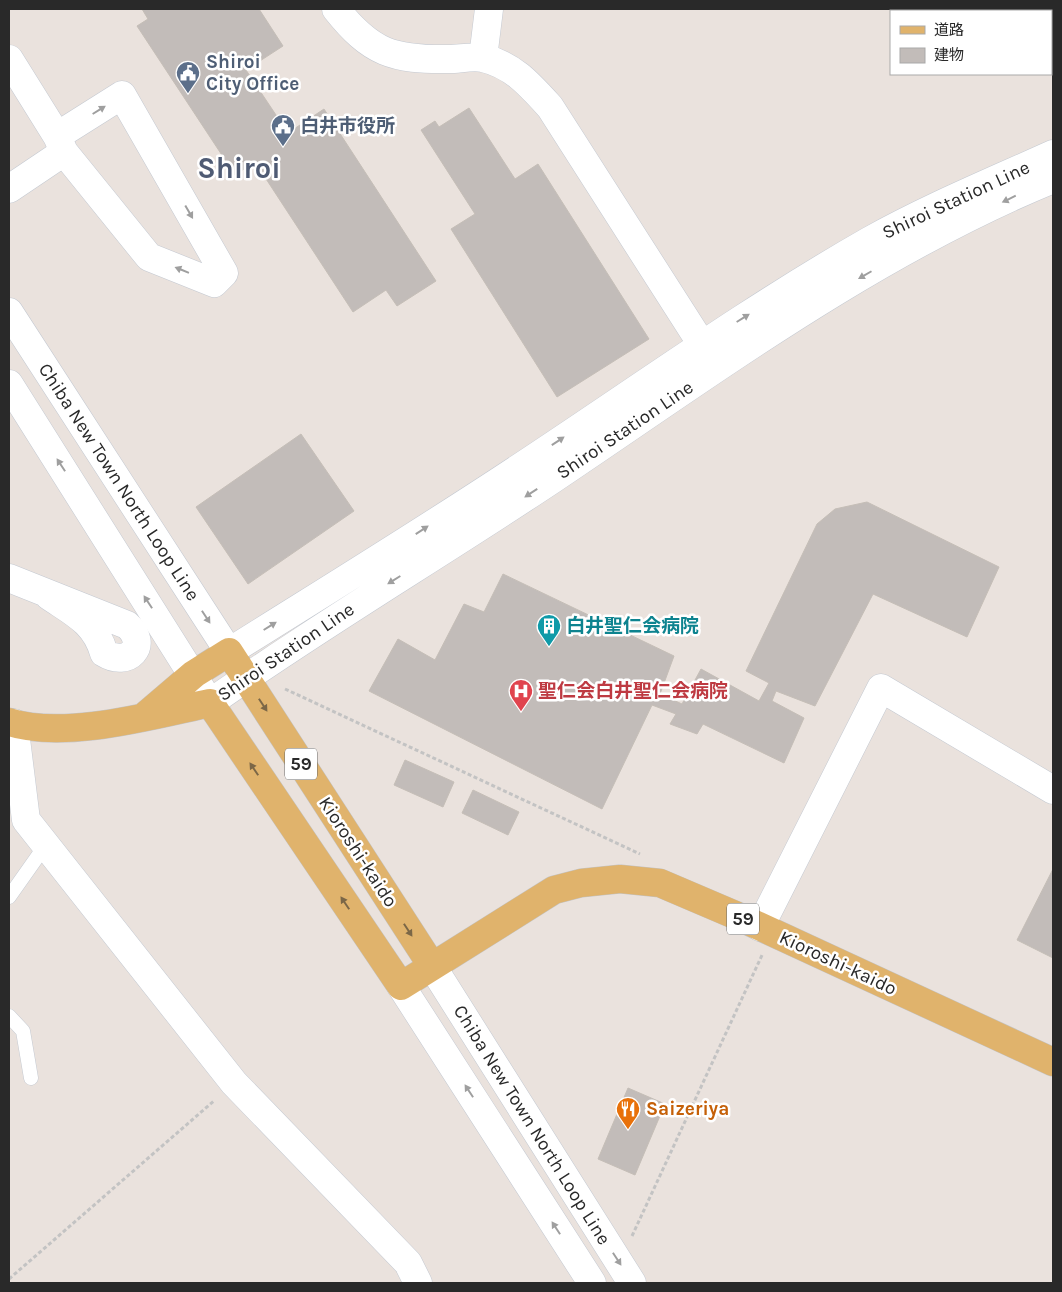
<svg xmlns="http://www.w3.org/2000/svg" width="1062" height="1292" font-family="Karla,'Noto Sans JP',sans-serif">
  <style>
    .building { fill: #c2bcb9; stroke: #c5beb7 }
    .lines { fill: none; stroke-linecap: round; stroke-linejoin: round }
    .service-casing { stroke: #c4c9d1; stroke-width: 15 }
    .minor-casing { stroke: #c4c9d1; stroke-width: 29 }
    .secondary-casing { stroke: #c4c9d1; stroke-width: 29 }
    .primary-casing { stroke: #c3c3c3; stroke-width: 29 }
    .path { stroke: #c3c3c3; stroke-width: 3; stroke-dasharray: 4 2.5; stroke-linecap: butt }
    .service { stroke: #fff; stroke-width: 14 }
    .minor { stroke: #fff; stroke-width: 28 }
    .secondary { stroke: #fff; stroke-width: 28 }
    .primary { stroke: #e0b36c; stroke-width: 28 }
    .oneway { fill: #9f9f9f }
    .oneway2 { fill: #7b6747 }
    .labels { text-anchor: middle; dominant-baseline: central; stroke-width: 5; stroke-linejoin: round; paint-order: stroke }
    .shield { fill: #fff; stroke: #696969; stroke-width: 1 }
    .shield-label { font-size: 18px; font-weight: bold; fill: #292929 }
    .service-label { font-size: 19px; font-weight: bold; fill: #4e5e75; stroke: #fff; text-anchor: start }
    .street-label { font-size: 19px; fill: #292929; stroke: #fff }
    .culture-label { font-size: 19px; font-weight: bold; fill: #0d838f; stroke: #fff; text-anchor: start }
    .health-label { font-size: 19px; font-weight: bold; fill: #be3a42; stroke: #fff; text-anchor: start }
    .food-label { font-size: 19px; font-weight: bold; fill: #c56008; stroke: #fff; text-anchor: start }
    .town-label { font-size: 29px; font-weight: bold; fill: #4f5b74; stroke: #fff }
  </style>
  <rect width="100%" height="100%" fill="#eae2dd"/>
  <path class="building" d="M142,9H259L283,46L246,70L288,133L324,109L436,281L397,306L386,290L353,312L255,162L235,175L137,26L148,19Z
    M469,108L515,179L538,164L649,339L557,397L451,229L475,214L421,130L435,121L439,127Z
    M301,434L354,511L248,584L196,507Z
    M867,502L999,567L967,637L873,594L815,706L776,691L772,701L804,718L784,763L703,724L697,734L670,724L676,714L652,705L602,809L369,691L398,639L435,660L464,604L484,612L503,574L674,656L660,694L682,704L701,669L759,701L769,683L746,671L817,524L835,509Z
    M405,760L454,782L443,807L394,785Z
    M473,790L519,812L508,835L462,813Z
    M1053,869V958L1017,940Z
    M628,1088L665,1104L635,1175L598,1159Z"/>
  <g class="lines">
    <g class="service-casing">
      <path id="service" d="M9,897L45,846
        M9,1016L23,1031L31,1078"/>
    </g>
    <g class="minor-casing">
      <path id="minor" d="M336,9C371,53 393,60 449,59C459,59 473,56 483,58C513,65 530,85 550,107L715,365
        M483,58L489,9
        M9,59L57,136L64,152L149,257L214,283L224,273L122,95L57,136
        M9,189L64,152
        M9,578L127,625C150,645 128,668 104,653C95,622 74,613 49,596
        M14,723L26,820L234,1083L408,1263L418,1283
        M760,927L881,688L1053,790"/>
    </g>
    <g class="secondary-casing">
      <path id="secondary" d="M9,312L229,652C326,591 424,531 519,468C636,391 748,310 869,241C928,208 991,182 1053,154
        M9,384L210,703C322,624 439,555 553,479C714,371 873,253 1053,179
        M432,966L632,1283
        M401,986L592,1283"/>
    </g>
    <g class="primary-casing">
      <path id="primary" d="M146,715L194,674L229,652L432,966
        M9,722C65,740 153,715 210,703L401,986L554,890L581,883L620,879L660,883L735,915L1053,1062"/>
    </g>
    <path class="path" d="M285,689L640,854
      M632,1236L763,953
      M9,1279L215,1100"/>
    <use href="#service" class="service"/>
    <use href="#minor" class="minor"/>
    <use href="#secondary" class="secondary"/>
    <use href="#primary" class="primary"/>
  </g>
  <defs><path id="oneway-solid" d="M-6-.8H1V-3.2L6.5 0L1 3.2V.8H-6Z" transform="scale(1.25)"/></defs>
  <g class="oneway">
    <use href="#oneway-solid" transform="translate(99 110) rotate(-32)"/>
    <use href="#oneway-solid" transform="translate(1009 199) rotate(154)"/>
    <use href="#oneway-solid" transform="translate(189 212) rotate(60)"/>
    <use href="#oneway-solid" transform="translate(182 270) rotate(-158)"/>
    <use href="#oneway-solid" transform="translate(865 275) rotate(150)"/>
    <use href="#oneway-solid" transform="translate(743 318) rotate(-32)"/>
    <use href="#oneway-solid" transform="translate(558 441) rotate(-34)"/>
    <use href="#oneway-solid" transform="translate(61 465) rotate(-123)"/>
    <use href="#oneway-solid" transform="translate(531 493) rotate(147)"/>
    <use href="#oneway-solid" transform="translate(422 530) rotate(-33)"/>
    <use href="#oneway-solid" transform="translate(394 580) rotate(148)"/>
    <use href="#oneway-solid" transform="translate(148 602) rotate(-123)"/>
    <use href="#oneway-solid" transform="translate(206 617) rotate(57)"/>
    <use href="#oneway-solid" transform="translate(270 626) rotate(-32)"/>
    <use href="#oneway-solid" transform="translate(469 1091) rotate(-123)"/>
    <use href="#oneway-solid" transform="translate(556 1228) rotate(-123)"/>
    <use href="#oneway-solid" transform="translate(617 1259) rotate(57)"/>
  </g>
  <g class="oneway2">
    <use href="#oneway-solid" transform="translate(263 705) rotate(57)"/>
    <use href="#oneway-solid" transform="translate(254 769) rotate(-124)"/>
    <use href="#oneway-solid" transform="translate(345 903) rotate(-124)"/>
    <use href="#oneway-solid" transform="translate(408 930) rotate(57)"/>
  </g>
  <defs>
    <g id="civic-pin" transform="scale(1.25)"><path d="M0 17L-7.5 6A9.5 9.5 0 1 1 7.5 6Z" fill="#5c6f8a" stroke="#fff"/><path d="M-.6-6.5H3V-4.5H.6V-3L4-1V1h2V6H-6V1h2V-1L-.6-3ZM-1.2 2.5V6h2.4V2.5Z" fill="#fff"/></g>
    <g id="building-pin" transform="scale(1.25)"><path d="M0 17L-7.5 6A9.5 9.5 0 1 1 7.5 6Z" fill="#0f9aa8" stroke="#fff"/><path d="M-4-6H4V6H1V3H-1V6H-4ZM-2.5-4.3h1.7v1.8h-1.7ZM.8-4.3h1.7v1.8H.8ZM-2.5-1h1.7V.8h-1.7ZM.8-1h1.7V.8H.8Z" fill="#fff"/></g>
    <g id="hospital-pin" transform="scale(1.25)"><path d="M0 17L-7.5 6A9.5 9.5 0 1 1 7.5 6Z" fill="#e0444e" stroke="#fff"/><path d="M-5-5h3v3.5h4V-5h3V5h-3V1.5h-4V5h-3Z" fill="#fff"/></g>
    <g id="restaurant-pin" transform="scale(1.25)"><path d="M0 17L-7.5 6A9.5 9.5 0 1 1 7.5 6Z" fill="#e8710a" stroke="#fff"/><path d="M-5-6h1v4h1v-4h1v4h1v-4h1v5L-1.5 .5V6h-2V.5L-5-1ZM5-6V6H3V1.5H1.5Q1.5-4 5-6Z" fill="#fff"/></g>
  </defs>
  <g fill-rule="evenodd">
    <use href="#civic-pin" x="188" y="73"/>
    <use href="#civic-pin" x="283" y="126"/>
    <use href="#building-pin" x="549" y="626"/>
    <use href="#hospital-pin" x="521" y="691"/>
    <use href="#restaurant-pin" x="628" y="1109"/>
  </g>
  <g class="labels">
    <g class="shield">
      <rect x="285" y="748.5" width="32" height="31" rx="4"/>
      <rect x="727" y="903.5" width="32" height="31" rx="4"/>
    </g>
    <g class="shield-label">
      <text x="301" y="764">59</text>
      <text x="743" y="919">59</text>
    </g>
    <g class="service-label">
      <text x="206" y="62">Shiroi<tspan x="206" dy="22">City Office</tspan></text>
      <text x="300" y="126">白井市役所</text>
    </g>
    <g class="street-label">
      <text transform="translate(956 200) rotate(-25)">Shiroi Station Line</text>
      <text transform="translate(625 430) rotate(-34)">Shiroi Station Line</text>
      <text transform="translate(119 482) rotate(57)">Chiba New Town North Loop Line</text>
      <text transform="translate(286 652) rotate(-34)">Shiroi Station Line</text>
      <text transform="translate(358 852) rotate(57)">Kioroshi-kaido</text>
      <text transform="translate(838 963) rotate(25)">Kioroshi-kaido</text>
      <text transform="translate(532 1125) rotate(58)">Chiba New Town North Loop Line</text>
    </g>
    <g class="culture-label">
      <text x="566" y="626">白井聖仁会病院</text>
    </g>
    <g class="health-label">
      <text x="538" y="691">聖仁会白井聖仁会病院</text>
    </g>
    <g class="food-label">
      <text x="646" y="1109">Saizeriya</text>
    </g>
    <g class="town-label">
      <text x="239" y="168">Shiroi</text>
    </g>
  </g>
  <rect width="1062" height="1292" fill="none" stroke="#292929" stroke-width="20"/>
  <rect x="890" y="10" width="162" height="65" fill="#ffffff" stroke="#a9a9a9"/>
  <rect x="900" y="26" width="25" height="8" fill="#e0b36c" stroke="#a9a9a9"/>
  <text x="934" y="35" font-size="15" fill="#292929">道路</text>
  <rect x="900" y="48" width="25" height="15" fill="#c2bcb9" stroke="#a9a9a9"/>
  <text x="934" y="60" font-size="15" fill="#292929">建物</text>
</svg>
